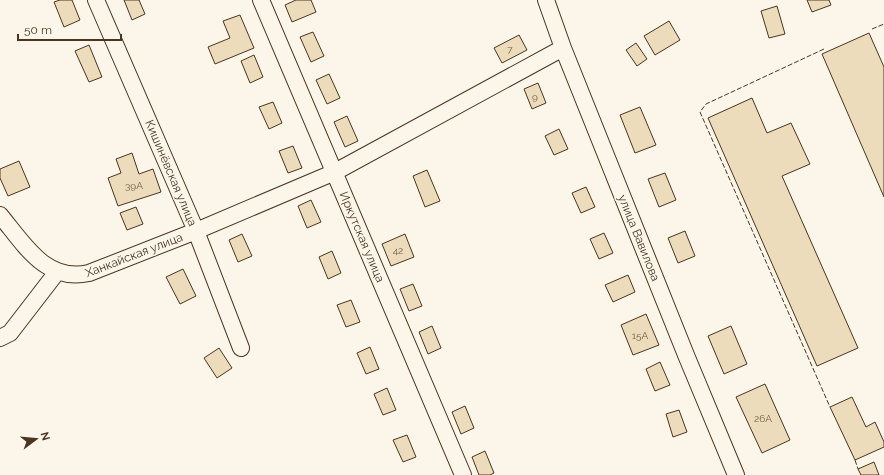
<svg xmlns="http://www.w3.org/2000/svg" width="884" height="475" font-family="Raleway,sans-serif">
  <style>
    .building { fill: #ecdcbc; stroke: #4a3520 }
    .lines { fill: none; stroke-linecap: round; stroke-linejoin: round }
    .minor-casing { stroke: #4a3520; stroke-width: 18 }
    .minor { stroke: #fbf6e9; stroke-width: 16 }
    .fence { stroke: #4a3520; stroke-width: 1; stroke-dasharray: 5 2; stroke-linecap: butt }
    .labels { text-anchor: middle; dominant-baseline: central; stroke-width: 3; stroke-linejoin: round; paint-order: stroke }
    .number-label { font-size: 10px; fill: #725f47 }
    .street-label { font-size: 12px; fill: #4a3520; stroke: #fbf6e9 }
  </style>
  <rect width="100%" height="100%" fill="#fbf6e9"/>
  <path class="building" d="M60,0H72L80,20L64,27L54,2Z
    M124,0H139L145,14L132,20Z
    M296,0H311L316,12L292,22L285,5Z
    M807,0H829L831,5L812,12Z
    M777,6L785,34L769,38L761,11Z
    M240,15L254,48L215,64L208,47L230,38L223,21Z
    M669,21L680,40L655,55L644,36Z
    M313,32L324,56L311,62L300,37Z
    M869,33L884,67V197L822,54Z
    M519,35L527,50L502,63L494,48Z
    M636,43L647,59L637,66L626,50Z
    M89,45L102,77L89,82L75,51Z
    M254,55L263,77L250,83L241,61Z
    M329,74L340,98L327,104L316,80Z
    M538,83L546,103L532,109L524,89Z
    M752,98L767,133L791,123L810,164L782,176L858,348L817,366L708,118Z
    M273,102L282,123L269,129L259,107Z
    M640,107L656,145L635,153L620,115Z
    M347,116L358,141L345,147L334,122Z
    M559,129L568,149L554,155L545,136Z
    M293,146L302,168L288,173L279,151Z
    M132,153L139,174L153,169L161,192L118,206L108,178L121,173L116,159Z
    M19,161L30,187L8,196L0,178V169Z
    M427,170L440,201L425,207L413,176Z
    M665,173L676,200L659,207L648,179Z
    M586,187L595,207L581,213L572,193Z
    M311,200L321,222L307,228L298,206Z
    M136,207L143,224L127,230L120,213Z
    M685,231L695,256L678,263L668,238Z
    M604,233L613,253L599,259L590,239Z
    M242,234L252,256L238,262L229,240Z
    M405,234L414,257L391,266L382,244Z
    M332,251L341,273L328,279L319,257Z
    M183,269L196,296L180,304L166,277Z
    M628,275L635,292L613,302L605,285Z
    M413,284L422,306L409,311L400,289Z
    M351,300L360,322L346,327L337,305Z
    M646,314L659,345L633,355L621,325Z
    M432,326L441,348L428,354L419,332Z
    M731,326L747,364L724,374L708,336Z
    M370,347L379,369L366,374L357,353Z
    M219,348L232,368L217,378L204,358Z
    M660,362L670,385L655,391L646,369Z
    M765,384L790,440L762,453L736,397Z
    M387,388L396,410L383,415L374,394Z
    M852,397L866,427L875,422L884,442V447L855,460L830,407Z
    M465,406L474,428L461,434L452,412Z
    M679,410L687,432L673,437L666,414Z
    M407,435L416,457L403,462L393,440Z
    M485,451L494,473L490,475H479L472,457Z
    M874,462L879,475H861L858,469Z"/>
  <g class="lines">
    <g class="minor-casing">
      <path id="minor" d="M96,0L196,231L241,348
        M261,0L463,475
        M546,0L563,48L686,355L736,475
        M0,215C24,244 46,283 89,273L196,231L335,172L563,48
        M0,338L10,333L57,272"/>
    </g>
    <use href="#minor" class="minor"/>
    <path class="fence" d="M872,29L884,24
      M824,49L706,104L700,112L830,407
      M855,460L858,469"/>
  </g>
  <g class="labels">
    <g class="number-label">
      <text x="510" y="49">7</text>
      <text x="535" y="96">9</text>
      <text x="134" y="185">39А</text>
      <text x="398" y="250">42</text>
      <text x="640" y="335">15А</text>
      <text x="763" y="418">26А</text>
    </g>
    <g class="street-label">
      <text transform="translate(171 173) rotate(67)">Кишинёвская улица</text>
      <text transform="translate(362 237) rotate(67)">Иркутская улица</text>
      <text transform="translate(639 238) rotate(68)">улица Вавилова</text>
      <text transform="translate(134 255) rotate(-21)">Ханкайская улица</text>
    </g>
  </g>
  <g transform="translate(36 439) rotate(74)" stroke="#fbf6e9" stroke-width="3" paint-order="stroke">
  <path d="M0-3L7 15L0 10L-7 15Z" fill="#4a3520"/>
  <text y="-6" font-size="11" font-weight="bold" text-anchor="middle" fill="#4a3520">N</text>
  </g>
  <path d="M18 34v6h103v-6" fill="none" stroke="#4a3520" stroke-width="2"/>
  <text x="24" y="34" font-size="12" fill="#4a3520" stroke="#fbf6e9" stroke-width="3" paint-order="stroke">50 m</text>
</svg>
